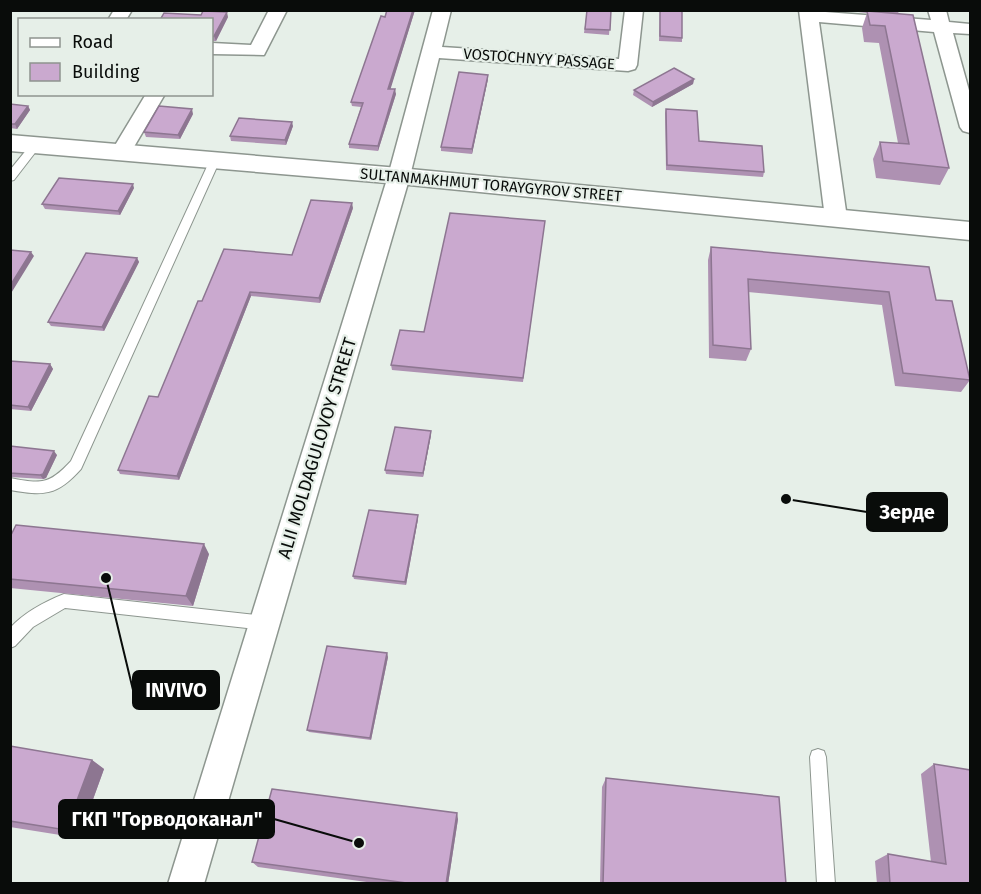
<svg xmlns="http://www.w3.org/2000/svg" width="981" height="894" font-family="'Fira Sans',sans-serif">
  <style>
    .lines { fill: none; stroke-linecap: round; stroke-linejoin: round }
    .service-casing { stroke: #8d968f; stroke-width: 2 }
    .minor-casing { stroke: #8d968f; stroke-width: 3 }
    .tertiary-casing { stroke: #8d968f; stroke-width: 3 }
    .service { fill: #fff; fill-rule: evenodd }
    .minor { fill: #fff; fill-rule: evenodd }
    .tertiary { fill: #fff; fill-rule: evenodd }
    .wall { fill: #ae91b2 }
    .shaded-wall { fill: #8d7691 }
    .building { fill: #caa9cf; stroke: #8d7691; stroke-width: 1.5 }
    .labels { text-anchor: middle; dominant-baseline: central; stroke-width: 4.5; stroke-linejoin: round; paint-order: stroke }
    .far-street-label { font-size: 15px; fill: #090c0a; stroke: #e6efe8 }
    .street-label { font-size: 18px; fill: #090c0a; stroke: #e6efe8 }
    .leader { fill: none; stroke: #090c0a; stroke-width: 2 }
    .callout-dot { fill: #090c0a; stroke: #e6efe8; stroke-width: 2 }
    .callout { fill: #090c0a; stroke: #090c0a; stroke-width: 2 }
    .callout-label { font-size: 20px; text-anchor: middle; font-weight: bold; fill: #fff }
  </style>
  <rect width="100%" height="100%" fill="#e6efe8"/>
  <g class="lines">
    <g class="service-casing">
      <path id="service" d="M36,142L41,145L14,180L10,181V170L32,143Z
        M215,157L220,160L81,469C57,496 44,496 10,490V478C41,484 49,485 71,461L210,160Z
        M64,594L264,616L269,618L272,623L269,628L264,630L65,608L33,627L15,646L10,648V628C25,612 44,602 64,594Z
        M818,749L824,751L826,757L835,884H817L810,757L812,751Z"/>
    </g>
    <g class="minor-casing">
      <path id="minor" d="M114,10H132L126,20H108Z
        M269,10H287L264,55L212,54V43L251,45Z
        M433,10H451L442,47L619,59L625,10H643L637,65L635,69L628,71L439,58L410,176L204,884H168L388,176Z
        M799,10L931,20L928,10H946L949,22L970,24V34L953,33L970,94V133L963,131L960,127L934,32L819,22L847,218L844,223L836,225L828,223L825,218Z
        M146,94H165L128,157L121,159L114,157L111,152Z"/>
    </g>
    <g class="tertiary-casing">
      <path id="tertiary" d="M10,135L399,168L970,222V240L399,184L10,151Z"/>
    </g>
    <use href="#service" class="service"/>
    <use href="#minor" class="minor"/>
    <use href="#tertiary" class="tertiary"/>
  </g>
  <path class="wall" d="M387,10H415L390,89L396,94L378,151L349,148V144L361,107L352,106L351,102Z
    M587,10H611L609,35L584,33Z
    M660,10H682V42L659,41Z
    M858,10H899L898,14L949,168L940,185L876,178L873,159L880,142L898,143L879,43L864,42L862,28L867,13L858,12Z
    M228,17L216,41H212V20Z
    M488,79L472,154L441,151V147Z
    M694,79L693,84L652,107L633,95L634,90Z
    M10,104L28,106L30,110L17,129L10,128Z
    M666,109L699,141L764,172L763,177L666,170L665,113Z
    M193,114L180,139L146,137L144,132Z
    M293,126L286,145L231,141L230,136Z
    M134,188L120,215L45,209L42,204Z
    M353,208L320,303L251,296L179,480L120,474L118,470L158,397L202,301L292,255Z
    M544,225L523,382L392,370L391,365L424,332Z
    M711,247L936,300L970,380L961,392L895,386L882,305L748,292L751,349L746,361L709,358L708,260Z
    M137,258L139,262L104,331L51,326L48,322Z
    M10,361L50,364L53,369L31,411L10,409Z
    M431,431V435L423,477L386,474L385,470Z
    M10,446L57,455L46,478L43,479L10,477Z
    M418,519L406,585L354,579L353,576Z
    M10,537L209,554L193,606L10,588Z
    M388,657L371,740L309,732L307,730Z
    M10,746L92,760L104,769L79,838L10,827Z
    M934,764L970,884H877L875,861L888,854L931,862L921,774Z
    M606,778L786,884H600L602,787Z
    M458,819L448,884H381L258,867L252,862Z"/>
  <path class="shaded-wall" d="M413,10H415L389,94L388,89Z
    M227,12L228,17L216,41L214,36Z
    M488,75V79L472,154V149Z
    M694,79L693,84L652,107L653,102Z
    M395,89L396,94L378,151V146Z
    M28,106L30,110L17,129L15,124Z
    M192,109L193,114L180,139L178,135Z
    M292,122L293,126L286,145L285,140Z
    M133,184L134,188L120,215L118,211Z
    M352,203L353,208L320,303L319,298Z
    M31,252L34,256L10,295V286Z
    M137,258L139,262L104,331L102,327Z
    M250,292L251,296L179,480L177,476Z
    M50,364L53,369L31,411L28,407Z
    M431,431V435L423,477V473Z
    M54,451L57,455L46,478L43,479L40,475Z
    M418,515V519L406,585L405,582Z
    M204,544L209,554L193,606L186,596Z
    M387,653L388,657L371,740L370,738Z
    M92,760L104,769L79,838L66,830Z
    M457,813L458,819L448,884H446Z"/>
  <path class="building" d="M387,10H413L388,89H395L378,146L349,144L363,103L351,102L381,16L385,17Z
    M587,10H611L610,30L585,29Z
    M660,10H682V38L660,36Z
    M203,11L227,12L214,36L212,37V20H160L164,13L201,15Z
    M867,11L913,15L949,168L883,161L880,142L909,144L885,26L870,25Z
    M674,68L694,79L653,102L634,90Z
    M459,72L488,75L472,149L441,147Z
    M10,104L28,106L15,124H10Z
    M159,106L192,109L178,135L144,132Z
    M666,109L697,111L699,141L762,146L764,172L667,165Z
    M239,118L292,122L285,140L230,136Z
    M59,178L133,184L118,211L42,204Z
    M311,200L352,203L319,298L250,292L177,476L118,470L149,396L158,397L198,301H202L224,249L292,255Z
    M450,213L545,221L523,378L391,365L400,330L424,332Z
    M711,247L929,267L936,300L952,301L970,380L903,373L889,292L748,279L751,349L713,345Z
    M10,250L31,252L10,286Z
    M86,253L137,258L102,327L48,322Z
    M10,361L50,364L28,407L10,405Z
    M395,427L431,431L423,473L385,470Z
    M10,446L54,451L43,474L40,475L10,473Z
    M369,510L418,515L405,582L353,576Z
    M16,525L204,544L186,596L10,579V537Z
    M327,646L387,653L370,738L307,730Z
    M10,746L92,760L66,830L10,821Z
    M934,764L970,770V884H890L888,854L946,864Z
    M606,778L779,797L786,884H603Z
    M272,789L457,813L446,884H414L252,862Z"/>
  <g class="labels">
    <g class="far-street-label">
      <text transform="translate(539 59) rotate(4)">VOSTOCHNYY PASSAGE</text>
      <text transform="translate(491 185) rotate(5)">SULTANMAKHMUT TORAYGYROV STREET</text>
    </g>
    <g class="street-label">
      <text transform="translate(317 448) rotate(-73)">ALII MOLDAGULOVOY STREET</text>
    </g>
  </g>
  <path class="leader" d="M786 499L867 512M106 578L133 690M359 843L274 819"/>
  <g class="callout-dot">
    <circle cx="786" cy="499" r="6"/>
    <circle cx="106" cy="578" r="6"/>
    <circle cx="359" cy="843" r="6"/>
  </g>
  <g class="callout">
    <rect x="867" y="493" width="80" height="38" rx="6"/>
    <rect x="133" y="671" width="86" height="38" rx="6"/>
    <rect x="59" y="800" width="215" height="38" rx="6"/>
  </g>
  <g class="callout-label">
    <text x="907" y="519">Зерде</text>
    <text x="176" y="697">INVIVO</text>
    <text x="167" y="826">ГКП "Горводоканал"</text>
  </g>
  <rect width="981" height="894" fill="none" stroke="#090c0a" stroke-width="24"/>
  <rect x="18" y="18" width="195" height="78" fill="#e6efe8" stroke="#8e948f" stroke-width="1.5"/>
  <rect x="30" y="38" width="30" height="9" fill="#ffffff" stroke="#8e948f" stroke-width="1.5"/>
  <text x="72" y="48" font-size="18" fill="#090c0a">Road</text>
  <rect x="30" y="63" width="30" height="18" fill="#caa9cf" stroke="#8e948f" stroke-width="1.5"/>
  <text x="72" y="78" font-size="18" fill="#090c0a">Building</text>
</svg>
